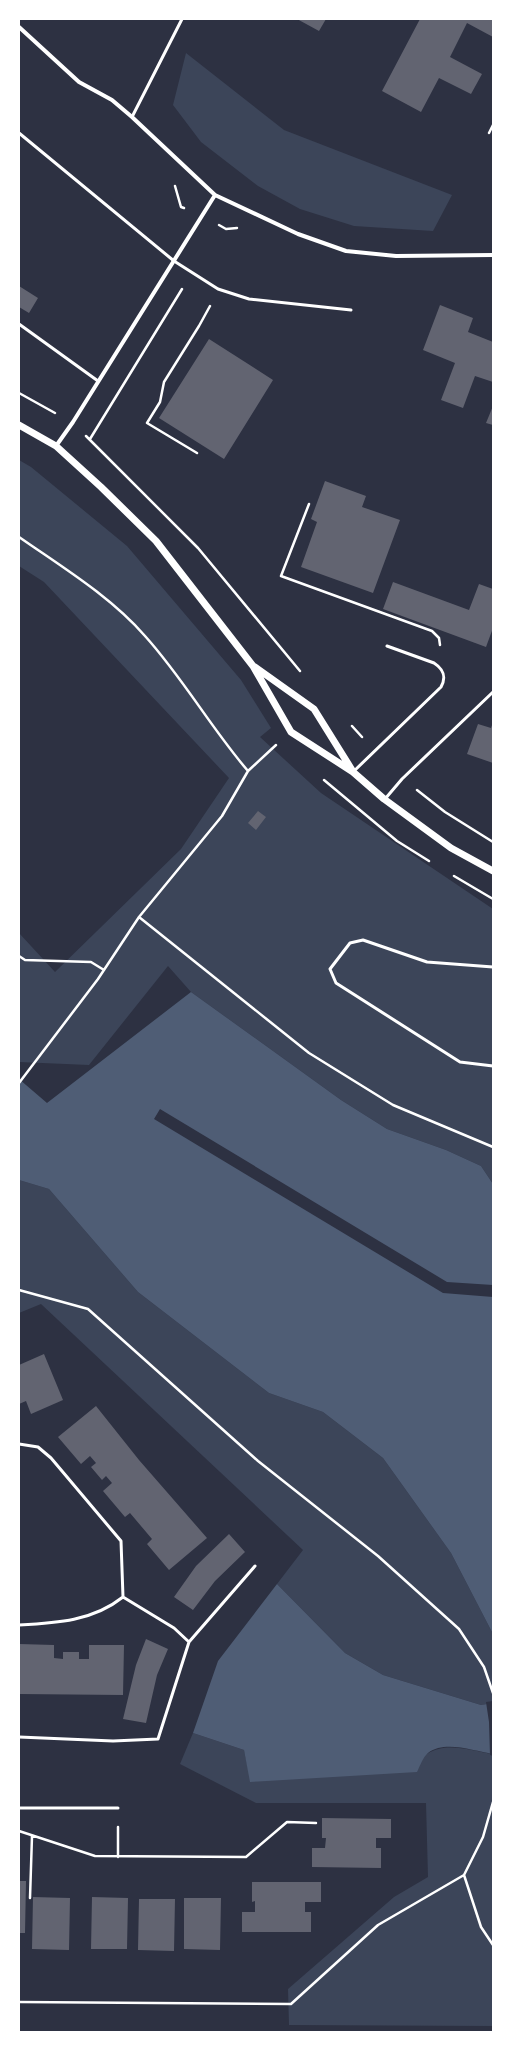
<svg xmlns="http://www.w3.org/2000/svg" width="512" height="2051" font-family="Lato,sans-serif">
  <style>
    .green { fill: #3c4559 }
    .water { fill: #4f5d75 }
    .pier { fill: #2d3142 }
    .building { fill: #626471 }
    .lines { fill: none; stroke-linecap: round; stroke-linejoin: round }
    .path { stroke: #fff; stroke-width: 2.5 }
    .service { stroke: #fff; stroke-width: 3 }
    .minor { stroke: #fff; stroke-width: 4 }
    .tertiary { stroke: #fff; stroke-width: 7 }
  </style>
  <rect width="100%" height="100%" fill="#2d3142"/>
  <path class="green" d="M186,53L284,130L452,195L433,231L354,226L300,209L258,186L201,142L173,105Z
    M19,460L31,467L127,546L241,680L271,728L260,737L321,793L493,909V1184L481,1166L446,1150L387,1129L341,1100L191,992L168,966L89,1065L19,1062V933L55,972L181,849L229,778L44,582L19,566Z
    M19,1180L49,1189L138,1292L269,1393L323,1412L383,1458L451,1553L493,1634V1703L481,1705L383,1675L345,1653L277,1584L303,1550L41,1304L19,1313Z
    M193,1733L244,1750L251,1782L427,1754C447,1741 471,1751 493,1754V2026L289,2025L288,1989L394,1897L428,1877L426,1803H256L180,1764Z"/>
  <path class="water" d="M191,992L341,1100L387,1129L446,1150L481,1166L493,1184V1634L451,1553L383,1458L323,1412L269,1393L138,1292L49,1189L19,1180V1079L47,1103Z
    M277,1584L345,1653L383,1675L481,1705L493,1703V1754C474,1751 445,1740 428,1753C423,1757 420,1766 417,1772L250,1782L244,1750L193,1733L218,1661Z"/>
  <path class="pier" d="M160,1109L447,1282L493,1285V1297L443,1293L154,1119Z
    M493,1701V1756L490,1755L489,1722L486,1702Z"/>
  <path class="building" d="M297,19H326L319,31Z
    M420,19H493V37L467,23L450,57L482,74L471,94L439,78L421,112L382,91Z
    M19,286L38,298L29,313L19,307Z
    M440,305L473,318L468,332L493,342V382L475,376L463,408L441,400L455,363L423,350Z
    M209,339L273,380L224,459L159,418Z
    M493,406V425L486,423Z
    M325,481L366,496L362,507L400,520L373,593L301,567L317,522L311,519Z
    M393,582L469,610L479,584L493,589V628L486,647L383,609Z
    M493,722V763L467,754L478,724L491,728Z
    M258,811L266,817L256,830L248,823Z
    M44,1354L63,1400L31,1414L26,1401L19,1404V1365Z
    M96,1406L139,1460L207,1538L169,1570L147,1544L152,1539L130,1513L125,1517L103,1491L112,1483L106,1476L102,1480L91,1467L96,1463L90,1456L81,1464L58,1437Z
    M229,1534L245,1552L215,1581L193,1610L174,1597L196,1566Z
    M146,1639L168,1649L157,1675L146,1723L123,1719L136,1665Z
    M19,1644L54,1645V1658L63,1659V1652H79V1659H89V1645H124L123,1695L19,1694Z
    M322,1818L391,1819V1838H376V1848H381V1868L312,1867V1848H325L326,1838H322Z
    M19,1881H26L25,1933H19Z
    M252,1882H321V1902H305V1912H311V1932H242V1912H255V1901L252,1902Z
    M33,1897L70,1898L69,1950L32,1949Z
    M92,1897L128,1898L127,1949H91Z
    M184,1898H221L220,1950L184,1949Z
    M139,1899H175L174,1951L138,1950Z"/>
  <g class="lines">
    <path class="path" d="M489,133L493,125
      M175,186L181,207L184,208
      M219,225L226,229L237,228
      M19,393L55,413
      M86,436L198,548L300,671
      M90,439L182,289
      M197,453L147,423L160,402L164,382L199,326L210,306
      M309,504L281,576L432,631L439,638L440,645
      M19,537C62,567 110,596 145,636C183,678 211,728 248,771
      M352,726L362,737
      M324,780L397,841L429,861
      M417,790L445,812L493,842
      M454,876L493,899
      M139,917L309,1053L393,1105L493,1147
      M19,956L25,960L91,962L104,970
      M19,1083L98,979L139,917L222,816L248,771L276,745
      M19,1290L88,1309L258,1461L378,1556L459,1629L484,1667L493,1693
      M493,1802L483,1837L464,1875L481,1927L493,1945
      M118,1827V1857
      M19,1831L95,1856L246,1857L287,1822L316,1823
      M30,1898L32,1836
      M19,2002L291,2004L378,1925L464,1875"/>
    <path class="service" d="M132,117L182,19
      M19,133L174,261L218,289L249,299L351,310
      M19,324L98,381
      M353,772L441,687C447,676 443,669 434,663L387,646
      M385,799L402,779L493,692
      M493,967L427,962L363,940L350,943L330,969L336,983L460,1062L493,1066
      M19,1444L38,1447L51,1458L121,1541L123,1597
      M123,1597L174,1628L189,1642
      M19,1625C57,1623 93,1621 123,1597
      M19,1737L113,1741L158,1739L189,1642L255,1566
      M19,1808H118"/>
    <path class="minor" d="M19,27L79,82L112,100L132,117L215,195L298,234L346,251L396,256L493,255
      M56,446L73,422L215,195"/>
    <path class="tertiary" d="M19,425L56,446L101,487L156,541L253,666L291,732L353,772L384,799L451,848L493,871
      M255,667L314,709L352,770"/>
  </g>
  <rect width="512" height="2051" fill="none" stroke="#ffffff" stroke-width="40"/>
</svg>
